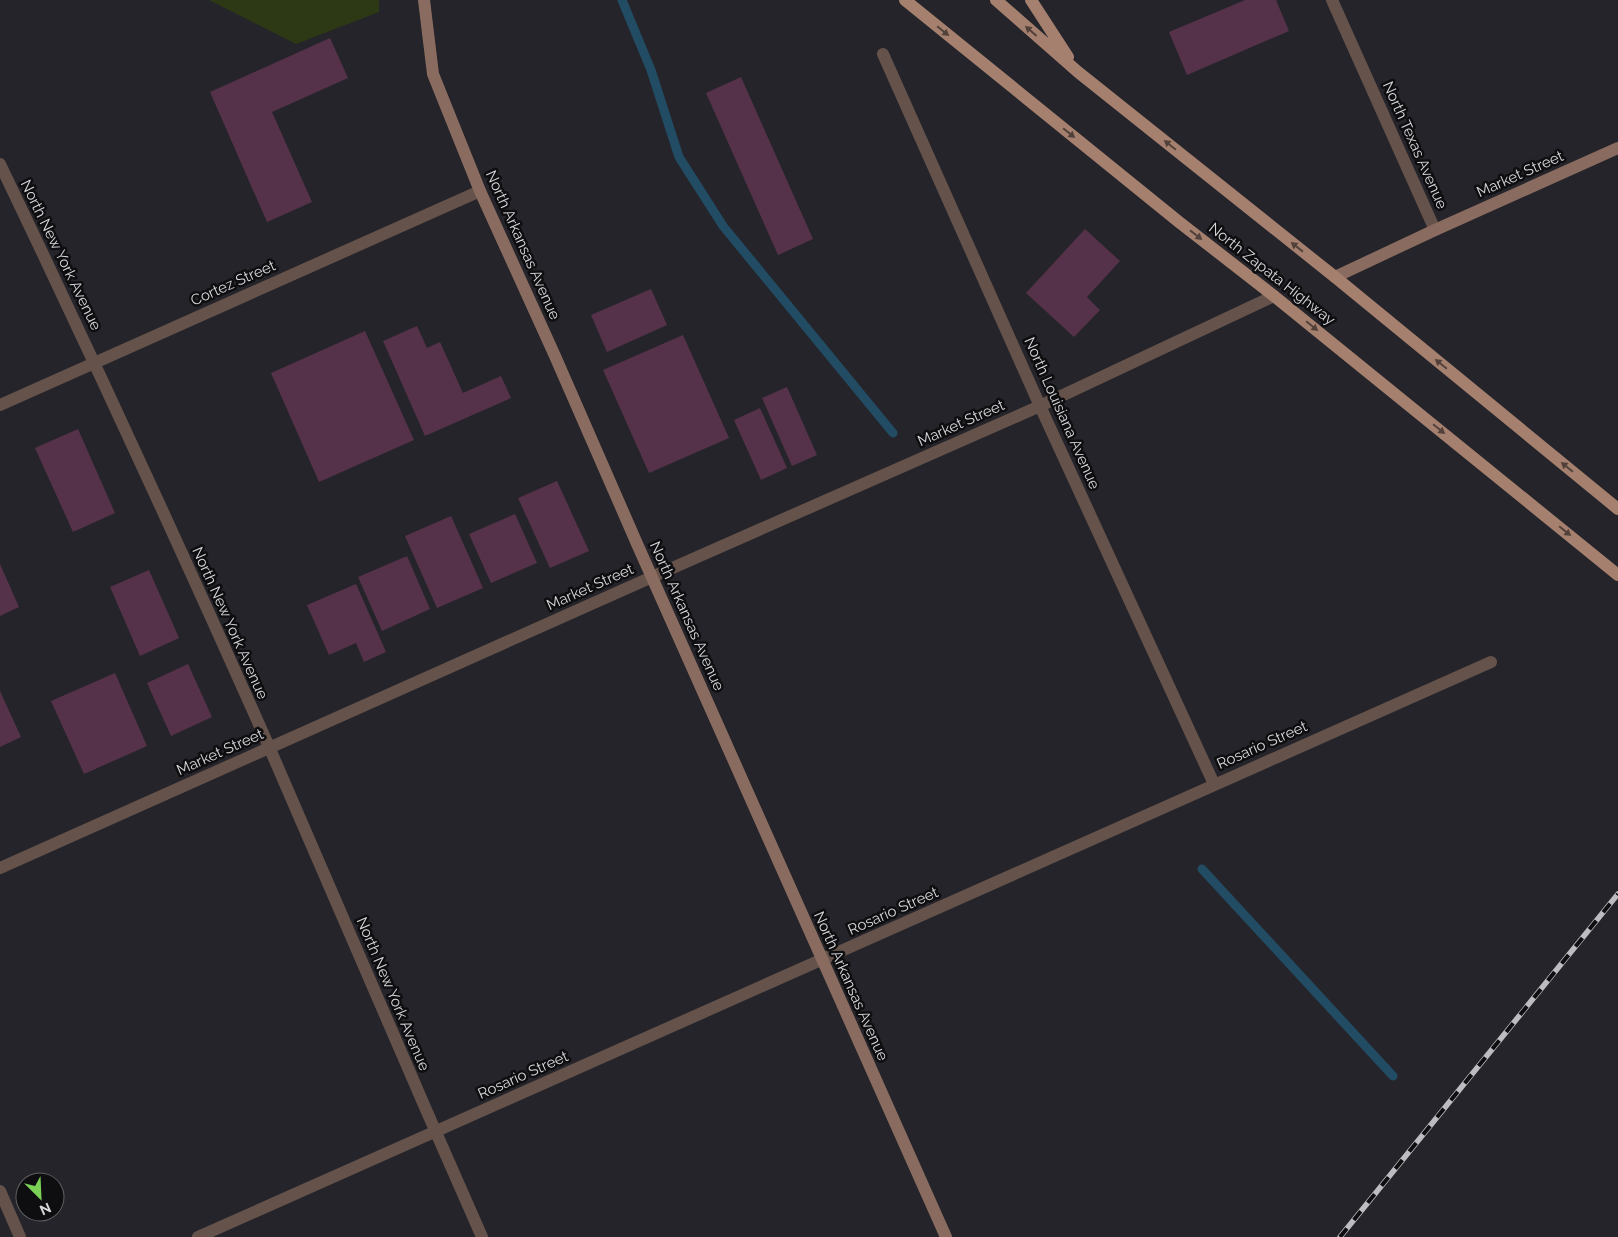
<svg xmlns="http://www.w3.org/2000/svg" width="1618" height="1237" font-family="Raleway,sans-serif">
  <style>
    .green { fill: #2d3815 }
    .lines { fill: none; stroke-linecap: round; stroke-linejoin: round }
    .stream { stroke: #224c64; stroke-width: 9 }
    .building { fill: #553249 }
    .street { stroke: #65534b; stroke-width: 12 }
    .secondary { stroke: #896c5f; stroke-width: 12 }
    .primary { stroke: #a5806f; stroke-width: 12 }
    .rail-casing { stroke: #bdbcc1; stroke-width: 5.5 }
    .rail { stroke: #0e0e10; stroke-width: 4; stroke-dasharray: 11; stroke-linecap: butt }
    .oneway { fill: #52413b }
    .labels { text-anchor: middle; dominant-baseline: central; stroke-width: 5; stroke-linejoin: round; paint-order: stroke }
    .street-label { font-size: 15px; fill: #d8d7dc; stroke: #0e0e10 }
  </style>
  <rect width="100%" height="100%" fill="#25242a"/>
  <path class="green" d="M209,0H379V12L296,44Z"/>
  <g class="lines">
    <path class="stream" d="M622,0L651,70L679,157L723,226L893,433
      M1202,869L1393,1076"/>
  </g>
  <path class="building" d="M1245,0H1276L1289,31L1187,75L1169,32Z
    M330,38L348,78L272,112L312,202L267,222L210,92Z
    M741,77L813,239L778,255L706,93Z
    M1085,229L1120,261L1087,297L1100,310L1074,337L1026,293Z
    M651,289L667,325L607,352L591,315Z
    M417,326L427,348L440,342L463,393L501,376L511,398L425,436L383,341Z
    M365,331L414,440L319,482L271,373Z
    M683,335L729,438L649,473L603,370Z
    M787,387L817,455L792,466L762,398Z
    M760,408L787,468L761,480L734,420Z
    M78,429L115,513L73,532L35,448Z
    M557,481L589,551L550,568L518,498Z
    M515,514L537,563L491,583L469,534Z
    M451,516L483,588L437,608L405,536Z
    M407,556L430,609L382,631L358,577Z
    M0,564L19,607L0,616Z
    M149,570L179,638L140,656L110,587Z
    M356,584L386,652L364,662L356,643L329,655L307,605Z
    M188,664L212,717L171,736L147,683Z
    M115,673L147,746L84,774L51,701Z
    M0,691L21,737L0,747Z"/>
  <g class="lines">
    <path class="street" d="M1332,0L1435,230
      M883,54L1040,406L1214,784
      M0,164C93,358 183,553 270,749C341,912 410,1075 482,1237
      M0,405L480,191
      M0,868L652,577L1040,406L1274,296
      M0,1191L20,1237
      M198,1237L1491,662"/>
    <path class="secondary" d="M424,0L433,74L480,191L555,356L638,546L946,1237
      M1335,277L1435,230L1618,148"/>
    <path class="primary" d="M905,0L1179,222L1274,296L1618,575
      M996,0L1078,72L1335,277L1618,509
      M1031,0L1068,57"/>
    <g class="rail-casing">
      <path id="rail" d="M1340,1237L1618,894"/>
    </g>
    <use href="#rail" class="rail"/>
  </g>
  <defs><path id="oneway-solid" d="M-6-.8H1V-3.2L6.5 0L1 3.2V.8H-6Z" transform="scale(1.25)"/></defs>
  <g class="oneway">
    <use href="#oneway-solid" transform="translate(943 31) rotate(39)"/>
    <use href="#oneway-solid" transform="translate(1031 31) rotate(-139)"/>
    <use href="#oneway-solid" transform="translate(1069 133) rotate(39)"/>
    <use href="#oneway-solid" transform="translate(1170 145) rotate(-141)"/>
    <use href="#oneway-solid" transform="translate(1196 235) rotate(38)"/>
    <use href="#oneway-solid" transform="translate(1297 247) rotate(-142)"/>
    <use href="#oneway-solid" transform="translate(1312 326) rotate(39)"/>
    <use href="#oneway-solid" transform="translate(1441 364) rotate(-141)"/>
    <use href="#oneway-solid" transform="translate(1439 429) rotate(39)"/>
    <use href="#oneway-solid" transform="translate(1567 467) rotate(-141)"/>
    <use href="#oneway-solid" transform="translate(1565 531) rotate(39)"/>
  </g>
  <g class="labels">
    <g class="street-label">
      <text transform="translate(1415 145) rotate(66)">North Texas Avenue</text>
      <text transform="translate(1520 174) rotate(-24)">Market Street</text>
      <text transform="translate(523 245) rotate(66)">North Arkansas Avenue</text>
      <text transform="translate(61 255) rotate(64)">North New York Avenue</text>
      <text transform="translate(1272 274) rotate(38)">North Zapata Highway</text>
      <text transform="translate(233 283) rotate(-24)">Cortez Street</text>
      <text transform="translate(1062 413) rotate(66)">North Louisiana Avenue</text>
      <text transform="translate(961 423) rotate(-24)">Market Street</text>
      <text transform="translate(590 587) rotate(-24)">Market Street</text>
      <text transform="translate(687 616) rotate(66)">North Arkansas Avenue</text>
      <text transform="translate(230 623) rotate(66)">North New York Avenue</text>
      <text transform="translate(1262 745) rotate(-24)">Rosario Street</text>
      <text transform="translate(220 752) rotate(-24)">Market Street</text>
      <text transform="translate(893 911) rotate(-24)">Rosario Street</text>
      <text transform="translate(851 986) rotate(66)">North Arkansas Avenue</text>
      <text transform="translate(393 994) rotate(67)">North New York Avenue</text>
      <text transform="translate(523 1075) rotate(-24)">Rosario Street</text>
    </g>
  </g>
  <g transform="translate(40 1197) rotate(156)"><circle r="24" fill="#0e0e10" stroke="#5f5e62"/>
  <path d="M0-4L9 19L0 12L-9 19Z" fill="#7ad156"/>
  <text y="-8" font-size="14" font-weight="bold" text-anchor="middle" fill="#d8d7dc">N</text>
  </g>
</svg>
